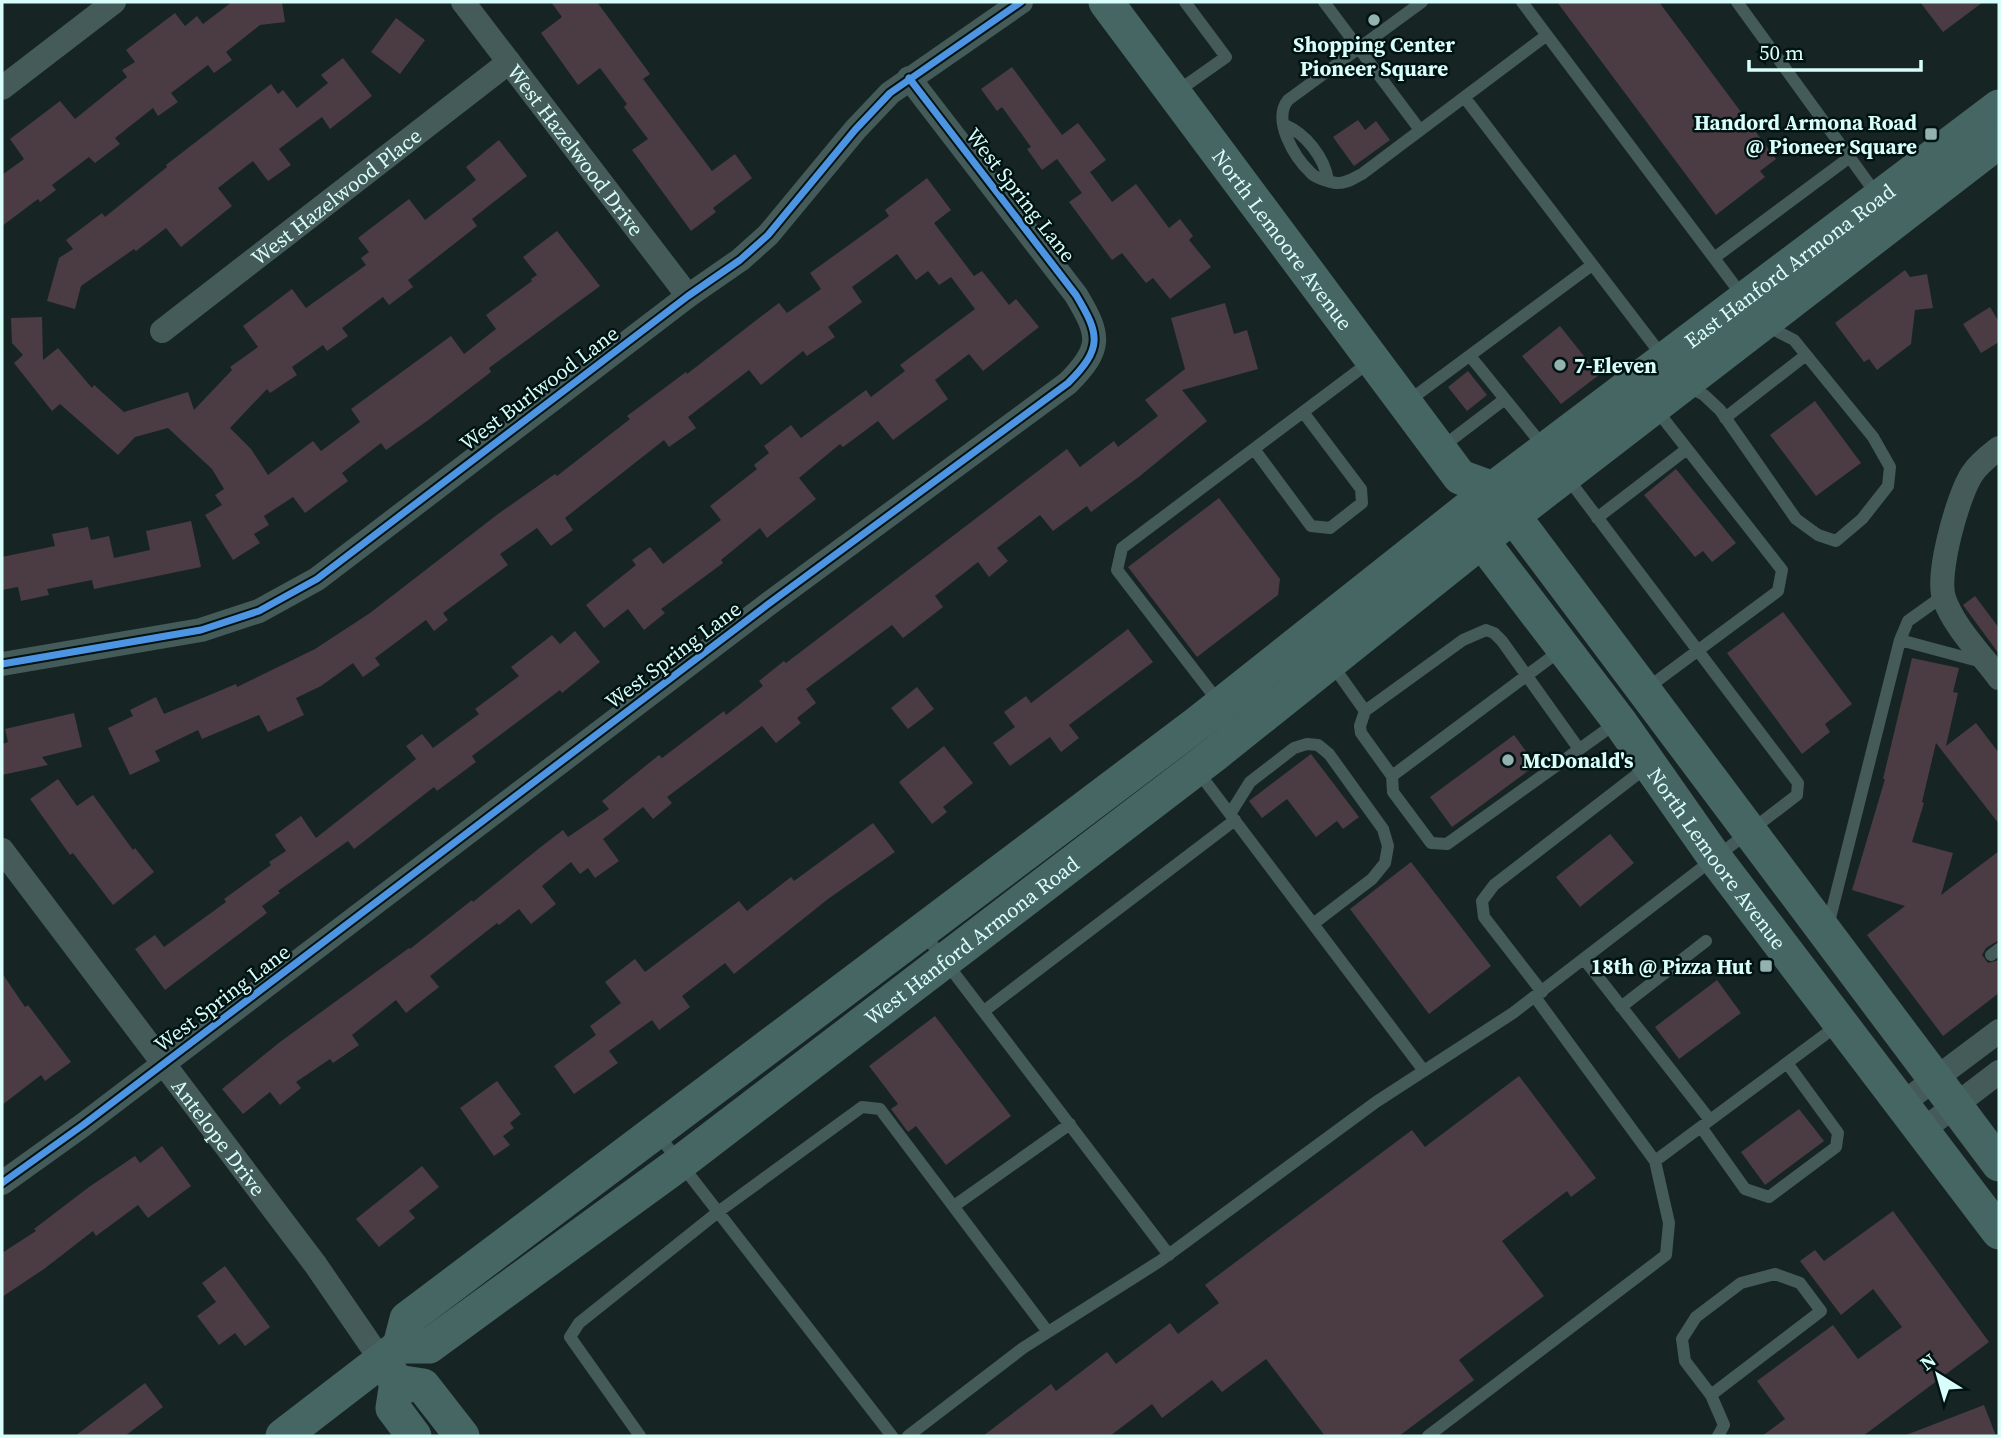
<svg xmlns="http://www.w3.org/2000/svg" width="2001" height="1438" font-family="'Source Serif 4',serif">
  <style>
    .building { fill: #4b3b43 }
    .lines { fill: none; stroke-linecap: round; stroke-linejoin: round }
    .lane { stroke: #445b5a; stroke-width: 12 }
    .street { stroke: #445b5a; stroke-width: 24 }
    .secondary { stroke: #466664; stroke-width: 35 }
    .cycleway-casing { stroke: #001312; stroke-width: 11 }
    .cycleway { stroke: #4d94e3; stroke-width: 7 }
    .poi-dot { fill: #93b2af; stroke: #001312; stroke-width: 2.5 }
    .labels { text-anchor: middle; dominant-baseline: central; stroke-width: 5; stroke-linejoin: round; paint-order: stroke }
    .poi-label { font-size: 21px; font-weight: bold; fill: #d7fefa; stroke: #001312; text-anchor: end }
    .street-label { font-size: 21px; fill: #d7fefa; stroke: #001312 }
  </style>
  <rect width="100%" height="100%" fill="#162524"/>
  <path class="building" d="M232,2H282L285,22L260,25L226,52L232,60L214,73L208,65L171,93L178,102L158,116L153,108L115,138L120,144L95,163L89,157L52,185L56,190L40,202L38,199L2,226V175L24,159L10,139L60,101L75,119L127,77L122,70L135,62L126,50L175,13L185,26L197,16L203,24Z
    M551,2H597L650,74L643,79L712,171L735,154L752,178L713,208L716,212L691,231L632,150L648,139L624,107L627,104L600,68L578,85L541,33L562,17Z
    M1557,2H1659L1776,159L1760,171L1765,177L1716,215Z
    M1920,2H1983L1943,32Z
    M396,18L425,40L400,74L371,52Z
    M343,58L372,96L330,129L322,117L279,149L291,165L268,181L253,161L218,188L232,206L181,247L166,228L136,251L134,249L81,286L75,309L47,301L59,258L73,249L66,240L102,213L105,217L167,167L166,165L271,84L278,94L283,90L297,108L328,83L321,75Z
    M1012,67L1062,135L1078,123L1106,160L1090,172L1112,202L1136,184L1169,228L1180,219L1193,236L1189,240L1211,267L1170,299L1153,278L1146,283L1122,253L1112,260L1069,202L1082,193L1057,159L1042,170L1027,149L1031,147L1002,107L997,111L981,89Z
    M1358,120L1365,130L1376,121L1390,140L1354,166L1333,137Z
    M499,140L527,176L472,219L477,226L408,280L413,287L389,305L383,297L342,328L348,336L327,351L323,345L292,367L297,375L270,393L267,389L230,428L251,449L268,475L313,441L321,451L360,422L351,409L451,336L464,354L496,329L486,315L532,281L531,279L537,275L523,257L557,231L600,286L489,368L491,372L427,421L386,450L381,443L342,473L348,481L305,513L293,497L264,516L269,525L254,534L260,543L233,560L205,515L222,505L215,495L224,489L212,469L168,428L135,437L118,455L60,404L52,411L14,363L23,355L12,343L11,318L42,317L43,360L58,348L92,388L94,385L124,412L188,392L194,410L232,370L230,367L258,347L243,326L292,289L306,308L366,265L361,258L369,252L358,238L409,199L425,220L476,180L466,167Z
    M927,178L951,210L934,223L974,276L982,271L1009,305L1016,299L1039,327L983,371L969,354L935,380L948,399L893,440L878,421L843,447L840,444L799,478L816,499L767,538L760,528L721,560L723,563L661,609L665,613L644,630L628,609L604,628L586,605L636,565L632,560L650,547L663,564L721,520L710,506L757,469L754,465L769,453L764,446L791,425L801,438L866,390L871,397L905,371L900,365L975,309L951,277L939,285L928,271L916,280L897,254L852,287L862,302L828,327L835,337L807,356L803,351L761,385L749,370L688,417L696,428L669,447L664,440L565,518L573,530L551,546L537,528L500,554L508,565L443,613L448,620L434,631L426,620L375,658L380,665L363,677L353,663L321,686L296,698L304,715L268,732L259,715L202,739L198,730L155,751L160,761L130,775L108,728L133,716L130,710L156,697L164,714L236,684L237,687L315,649L370,613L498,514L555,474L557,476L630,419L627,416L686,372L687,374L759,318L779,303L787,313L821,289L810,273L889,216L885,210Z
    M1905,270L1910,277L1927,274L1933,308L1915,310L1911,344L1877,370L1869,359L1864,362L1835,323Z
    M1225,303L1234,334L1247,330L1258,369L1182,390L1207,421L1140,476L1091,512L1087,506L1053,531L1040,515L997,548L1008,561L989,577L978,562L935,596L943,607L903,638L892,625L806,689L816,703L797,718L801,723L776,743L762,726L667,797L672,803L653,819L643,807L603,839L619,861L595,878L588,868L580,874L571,862L542,886L556,904L531,924L519,909L499,925L497,923L430,976L439,987L406,1013L396,1000L352,1035L359,1045L333,1063L330,1059L296,1082L301,1088L280,1105L270,1092L243,1114L222,1089L280,1042L409,948L410,949L472,900L473,902L542,846L563,830L568,837L609,809L602,801L659,755L662,758L724,711L726,715L763,686L759,681L784,661L786,663L1067,449L1080,467L1114,441L1118,447L1158,416L1145,400L1185,369L1171,318Z
    M1990,307L1999,322V342L1981,353L1963,324Z
    M1560,326L1599,375L1561,404L1522,356Z
    M1468,371L1487,395L1467,411L1448,387Z
    M1815,401L1861,463L1816,496L1770,435Z
    M1676,469L1736,543L1712,562L1703,551L1695,557L1644,495Z
    M1219,498L1280,579L1278,595L1197,657L1128,567Z
    M191,521L201,567L94,589L92,580L47,589L49,595L21,601L18,587L2,590V557L55,546L52,534L88,527L91,540L109,536L114,558L150,550L146,531Z
    M1975,596L1999,628V654L1963,605Z
    M1783,612L1852,704L1825,724L1830,732L1802,754L1727,653Z
    M1128,629L1153,662L1069,725L1079,738L1061,752L1050,737L1010,766L993,743L1015,727L1004,712L1026,696L1031,703Z
    M575,631L600,662L562,693L560,690L472,756L476,762L437,791L434,787L354,849L348,841L278,891L280,893L262,906L267,913L165,990L135,949L155,935L164,947L226,902L224,899L271,865L269,862L286,851L275,835L301,816L316,838L416,759L406,746L422,734L433,748L479,714L475,709L519,676L511,667L552,635L560,644Z
    M1912,658L1959,668L1953,692L1958,693L1946,746L1976,723L1999,753V824L1936,743L1922,802L1924,803L1912,842L1953,853L1941,895L1999,851V940L1986,948L1982,955L1988,963L1999,960V993L1943,1036L1867,935L1905,906L1852,890L1885,779H1883Z
    M917,687L934,709L908,729L891,708Z
    M74,713L82,747L42,757L48,765L2,775V744L8,742L5,729Z
    M1514,735L1536,765L1452,827L1430,797Z
    M944,746L973,783L943,807L947,812L932,824L899,782Z
    M1311,754L1359,817L1343,829L1337,821L1316,837L1287,799L1262,818L1249,801Z
    M58,779L77,806L93,795L133,850L135,848L154,872L113,905L73,853L70,855L30,799Z
    M873,823L895,852L828,899L734,974L725,963L682,996L690,1007L659,1030L652,1020L609,1051L618,1063L574,1094L554,1066L596,1035L590,1026L621,1003L605,982L635,959L645,972L739,901L747,911L791,877L794,881Z
    M1610,834L1634,863L1580,907L1556,877Z
    M1411,862L1491,966L1429,1014L1350,909Z
    M2,973L25,1007L28,1005L71,1062L45,1081L41,1075L2,1105Z
    M1717,980L1741,1013L1679,1059L1655,1027Z
    M935,1016L1011,1116L946,1165L916,1126L908,1132L891,1109L898,1104L869,1066Z
    M1519,1076L1596,1178L1571,1197L1567,1191L1502,1241L1544,1296L1459,1360L1474,1380L1399,1436H1325L1266,1359L1222,1392L1212,1380L1162,1418L1152,1404L1110,1436H983L1051,1384L1056,1391L1107,1352L1116,1364L1170,1323L1178,1334L1219,1303L1205,1285L1412,1130L1425,1147Z
    M497,1081L521,1114L510,1123L514,1128L503,1136L510,1145L494,1156L460,1108Z
    M1799,1109L1824,1141L1765,1185L1741,1152Z
    M162,1146L191,1186L148,1218L138,1205L96,1236L93,1231L44,1269L2,1297V1253L36,1231L34,1229L89,1187L135,1156L140,1163Z
    M422,1166L439,1187L409,1211L415,1218L379,1247L356,1219Z
    M1893,1211L1989,1342L1863,1436H1762L1785,1419L1757,1381L1833,1325L1858,1359L1902,1327L1873,1289L1841,1315L1800,1261L1815,1250L1824,1261Z
    M225,1266L270,1327L245,1346L235,1333L219,1345L197,1316L216,1302L202,1283Z
    M145,1383L163,1407L125,1436H75Z
    M1984,1405L1996,1436H1907L1906,1435Z"/>
  <g class="lines">
    <path class="lane" d="M1324,2L1420,130
      M1422,2L1288,100C1272,120 1294,157 1311,173C1315,178 1330,182 1336,183C1346,184 1354,178 1362,174L1547,35
      M1522,2L1744,298
      M1737,2L1877,195
      M1175,93L1226,57L1185,2
      M1465,98L1663,357
      M1285,125C1306,134 1324,157 1328,180
      M1714,258L1850,157
      M1470,356L1544,447
      M1689,387L1704,395L1720,410L1796,519L1818,535L1836,541L1862,519L1888,486L1890,467L1873,437L1794,340L1767,326
      M1407,402L1592,265
      M1725,418L1806,355
      M1442,447L1505,399
      M1254,449L1311,526L1330,528L1362,503L1361,489L1303,412
      M1597,518L1687,449
      M1900,640L1982,662
      M1561,650L1392,776L1361,733L1360,726L1365,711L1463,640L1486,630L1494,633L1502,641L1579,749
      M1331,663L1365,711
      M1646,689L1778,591L1782,570L1655,408
      M1221,705L1117,570L1122,548L1371,361
      M1196,769L1424,1071
      M1392,776L1393,792L1431,843L1447,844L1616,723
      M1230,814L1250,782L1294,748L1307,744L1318,745L1329,754L1383,829L1388,846L1385,863L1372,879L1313,924
      M1828,926L1900,640L1908,621L1943,596
      M922,931L1169,1255
      M1991,955L1999,949
      M1584,959L1710,1120
      M1542,992L1484,917L1482,901L1494,885L1648,766
      M1535,997L1655,1161
      M1621,1007L1706,941
      M984,1011L1235,820
      M1701,1127L1745,1189L1769,1197L1836,1147L1838,1133L1787,1063
      M656,1132L892,1436
      M954,1206L1070,1124
      M1711,1395L1821,1311L1800,1283L1775,1274L1741,1283L1696,1317L1682,1339L1685,1361L1711,1395L1724,1425L1718,1436
      M640,1436L570,1337L579,1323L718,1212L862,1107L880,1109L1048,1332
      M908,1436L1023,1348L1160,1261L1376,1102L1513,1013L1797,795L1798,783L1566,476
      M1428,1436L1666,1255L1669,1223L1655,1161L1838,1025"/>
    <g class="street">
      <path id="s1" d="M463,2L688,296"/>
      <path d="M2,88L114,2"/>
      <path id="s2" d="M162,331L509,62"/>
      <path d="M1999,448C1990,455 1979,463 1972,474C1958,495 1936,574 1944,598C1953,626 1982,655 1999,678"/>
      <path d="M2,664L201,630L259,611L317,579L688,296L740,260L768,235L855,130L890,93L1021,2"/>
      <path id="s3" d="M2,850L315,1264L381,1360"/>
      <path d="M1903,1103L1999,1031"/>
      <path d="M1923,1130L1999,1072"/>
      <path d="M2,1183L83,1125L767,605L1068,383C1103,348 1100,335 1076,295L909,78"/>
    </g>
    <g class="secondary">
      <path id="s4" d="M1106,2L1460,477L1493,489L1999,1164"/>
      <path id="s5" d="M1468,523L1619,721L1715,858L1999,1232"/>
      <path id="s6" d="M400,1346L407,1319L1198,723L1493,489L1999,107"/>
      <path d="M384,1364L397,1382L393,1408L414,1436"/>
      <path d="M397,1382L423,1386L462,1436"/>
      <path id="s7" d="M283,1436L400,1346H429L680,1163L1215,754L1524,507L1999,141"/>
    </g>
    <g class="cycleway-casing">
      <path id="cycleway" d="M2,664L201,630L259,611L317,579L688,296L740,260L768,235L855,130L890,93L1021,2
        M2,1183L83,1125L767,605L1068,383C1103,348 1100,335 1076,295L909,78"/>
    </g>
    <use href="#cycleway" class="cycleway"/>
  </g>
  <g class="poi-dot">
    <circle cx="1374" cy="20" r="7"/>
    <rect x="1924" y="127" width="14" height="14" rx="3.5"/>
    <circle cx="1560" cy="365" r="7"/>
    <circle cx="1508" cy="760" r="7"/>
    <rect x="1759" y="959" width="14" height="14" rx="3.5"/>
  </g>
  <g class="labels">
    <g class="poi-label">
      <text x="1374" y="44" text-anchor="middle">Shopping Center<tspan x="1374" dy="24">Pioneer Square</tspan></text>
      <text x="1917" y="122">Handord Armona Road<tspan x="1917" dy="24">@ Pioneer Square</tspan></text>
      <text x="1574" y="365" text-anchor="start">7-Eleven</text>
      <text x="1522" y="760" text-anchor="start">McDonald's</text>
      <text x="1752" y="966">18th @ Pizza Hut</text>
    </g>
    <g class="street-label">
      <text stroke="none"><textPath href="#s1" startOffset="186">West Hazelwood Drive</textPath></text>
      <text transform="translate(1021 195) rotate(52)">West Spring Lane</text>
      <text stroke="none"><textPath href="#s2" startOffset="220">West Hazelwood Place</textPath></text>
      <text stroke="none"><textPath href="#s4" startOffset="296">North Lemoore Avenue</textPath></text>
      <text stroke="none"><textPath href="#s6" startOffset="1766">East Hanford Armona Road</textPath></text>
      <text transform="translate(539 388) rotate(-37)">West Burlwood Lane</text>
      <text transform="translate(673 655) rotate(-37)">West Spring Lane</text>
      <text stroke="none"><textPath href="#s5" startOffset="418">North Lemoore Avenue</textPath></text>
      <text stroke="none"><textPath href="#s7" startOffset="854">West Hanford Armona Road</textPath></text>
      <text transform="translate(222 998) rotate(-37)">West Spring Lane</text>
      <text stroke="none"><textPath href="#s3" startOffset="360">Antelope Drive</textPath></text>
    </g>
  </g>
  <rect width="2001" height="1438" fill="none" stroke="#d7fefa" stroke-width="7"/>
  <g transform="translate(1938 1375) rotate(323)" stroke="#001312" stroke-width="5" paint-order="stroke">
  <path d="M0-5L12 26L0 18L-12 26Z" fill="#d7fefa"/>
  <text y="-10" font-size="19" font-weight="bold" text-anchor="middle" fill="#d7fefa">N</text>
  </g>
  <path d="M1749 60v10h172v-10" fill="none" stroke="#d7fefa" stroke-width="3.5"/>
  <text x="1759" y="60" font-size="21" fill="#d7fefa" stroke="#001312" stroke-width="5" paint-order="stroke">50 m</text>
</svg>
